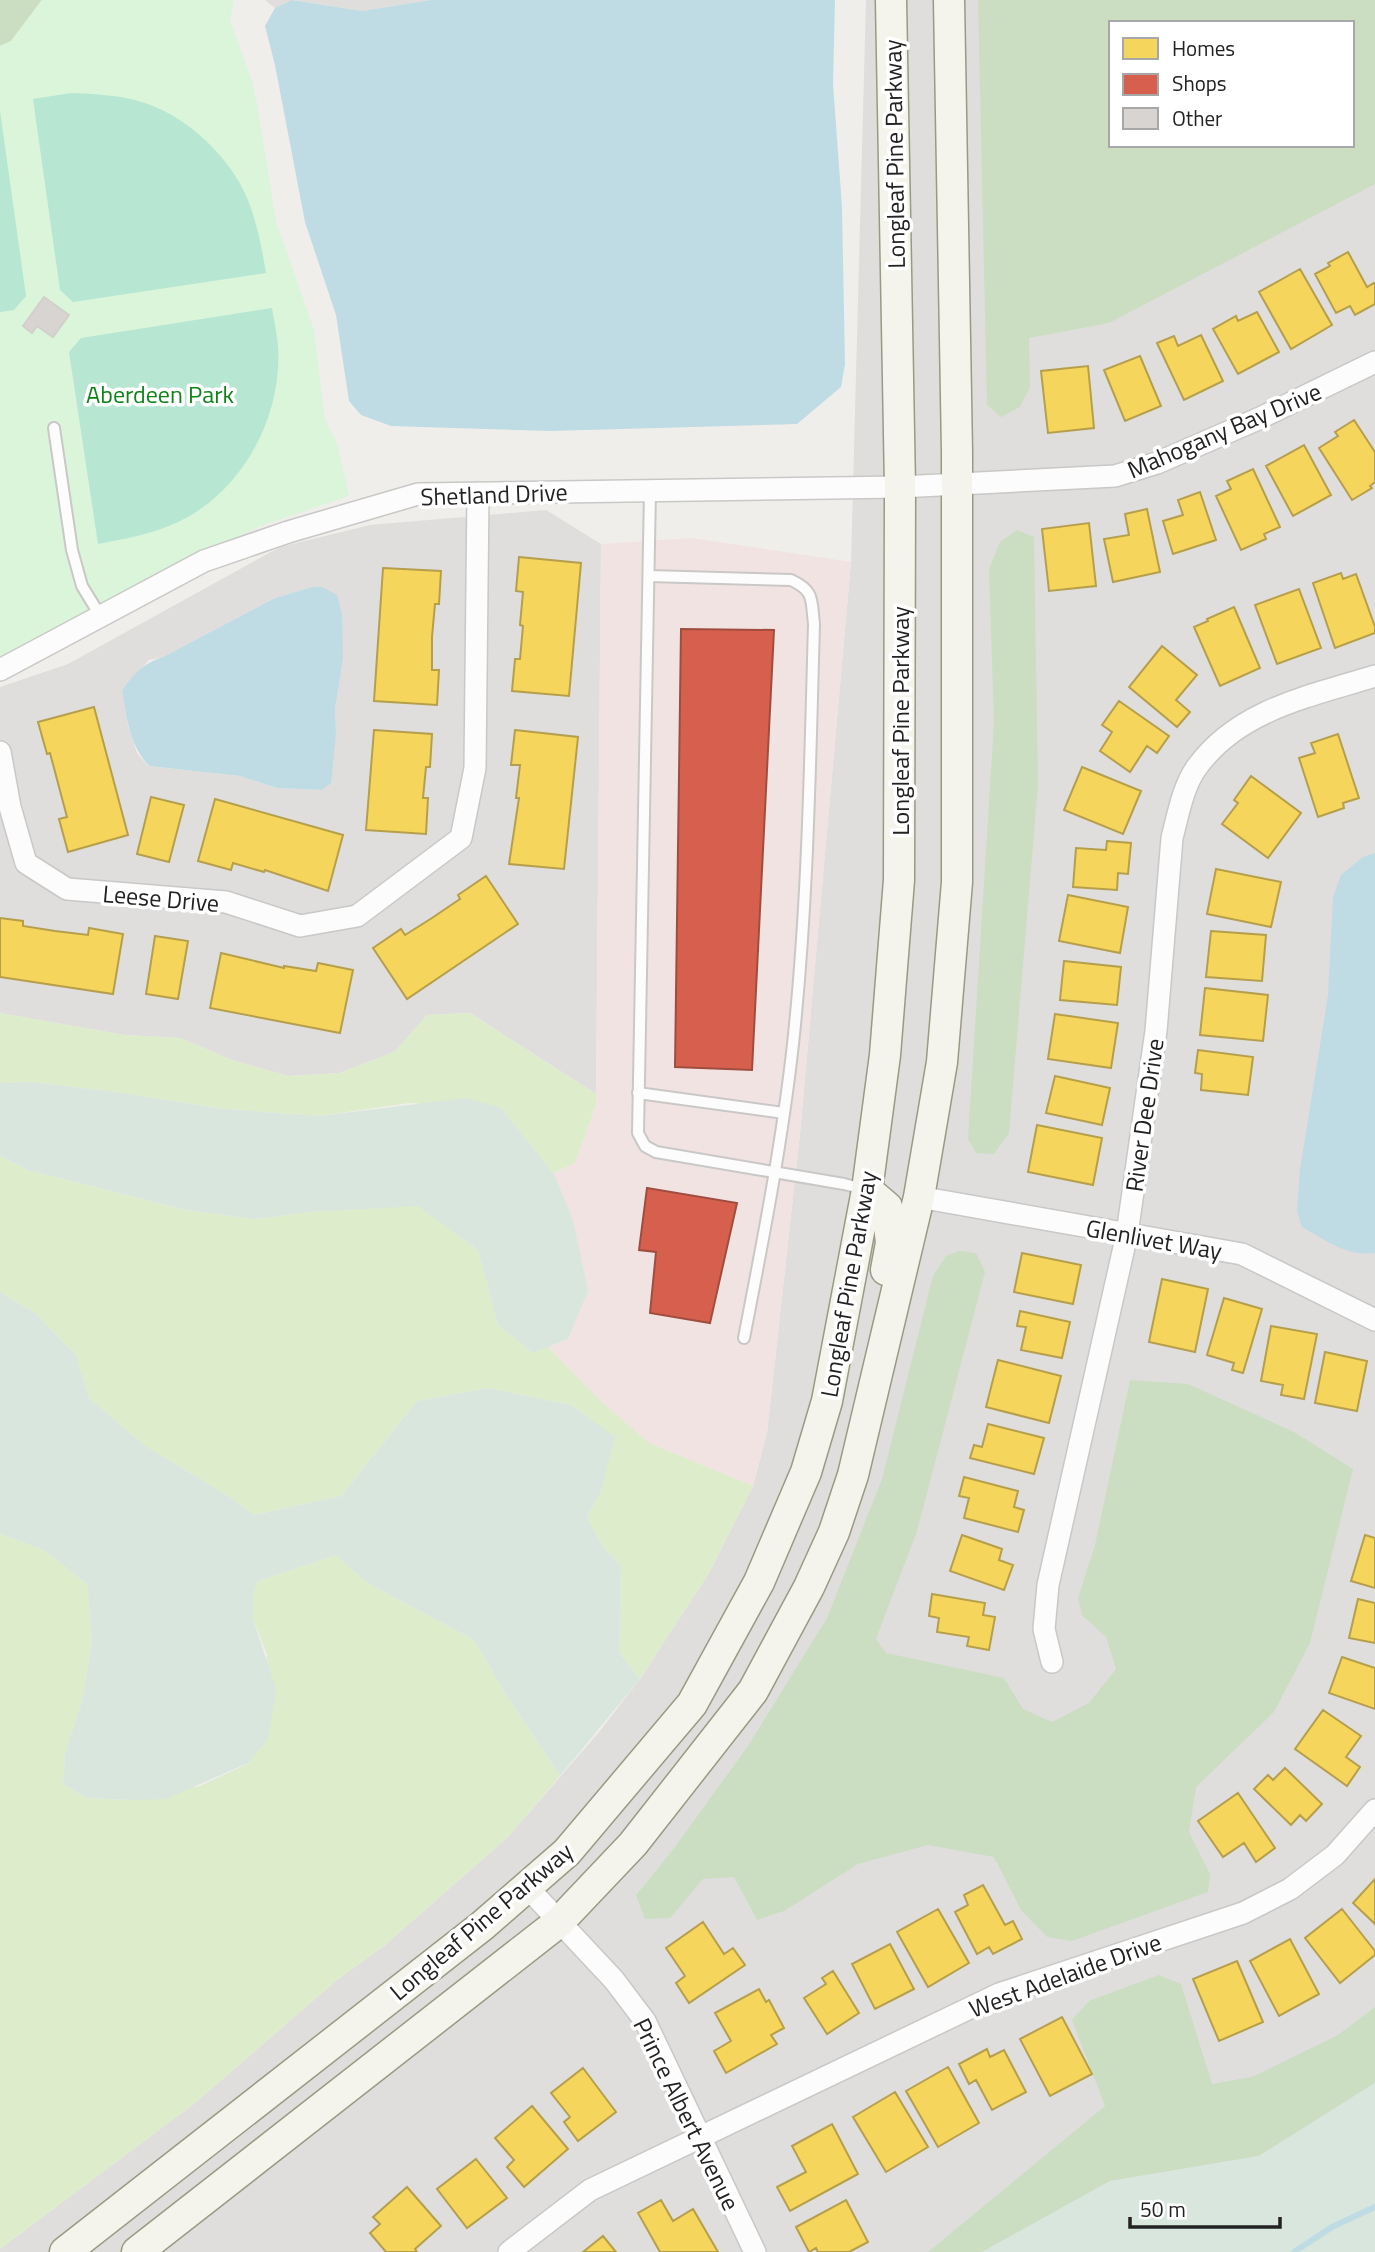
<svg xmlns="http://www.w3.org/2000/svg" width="1375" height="2252" font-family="'Titillium Web',sans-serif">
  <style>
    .residential { fill: #dfdedc; fill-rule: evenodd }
    .commercial { fill: #f1e3e1 }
    .grass { fill: #ddeccb }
    .forest { fill: #cbdec1; fill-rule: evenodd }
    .wetland { fill: #d9e6de }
    .park { fill: #daf5da }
    .pitch { fill: #b7e6d2 }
    .water { fill: #bfdbe3 }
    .homes { fill: #f6d55c; stroke: #b69f4b; stroke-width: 2 }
    .shops { fill: #d6604d; stroke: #a04d40; stroke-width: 2 }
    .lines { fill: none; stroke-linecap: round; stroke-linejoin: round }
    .stream { stroke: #bfdbe3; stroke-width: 6 }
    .building { fill: #d7d4d2; stroke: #d3d0cc; stroke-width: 2 }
    .service-casing { stroke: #c9c8c7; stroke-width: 14 }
    .minor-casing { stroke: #c9c8c7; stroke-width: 24 }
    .secondary-casing { stroke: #999a82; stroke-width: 33 }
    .service { stroke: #fdfcfc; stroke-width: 10 }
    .minor { stroke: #fdfcfc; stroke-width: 21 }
    .secondary { stroke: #f4f4ed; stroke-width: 30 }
    .labels { text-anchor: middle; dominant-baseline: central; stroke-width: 7; stroke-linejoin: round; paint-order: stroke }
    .street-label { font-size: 24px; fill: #222; stroke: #fff }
    .park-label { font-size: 24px; fill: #0c8416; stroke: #fff }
  </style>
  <rect width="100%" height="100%" fill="#f0eeeb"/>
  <path class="residential" d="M265,0H431L362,11L293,0L275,8Z
    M866,0H1375V2252H0V2249L195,2103L337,1980L385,1945L508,1837L599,1732L640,1679L709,1573L753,1486L767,1433L800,1134L851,562ZM1111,23H1352V145H1111Z
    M546,510L601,544L596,1094L470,1013L427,1015L396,1051L340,1073L288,1076L232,1060L180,1038L124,1035L0,1013V687L68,664L280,547L370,525ZM312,587H322L343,660L335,709L336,734L322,790L277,788L240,776L148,766L137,753L128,726L122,691L149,660L163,657L275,598Z"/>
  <path class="commercial" d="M692,538L851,562L800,1134L767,1433L753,1486L649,1443L601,1401L548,1347L568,1339L573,1220L553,1173L575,1163L596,1105L601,544Z"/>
  <path class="grass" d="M0,1013L124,1035L180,1038L232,1060L288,1076L341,1073L395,1051L427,1015L470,1013L596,1094V1105L575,1163L553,1173L501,1108L409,1103L319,1116L224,1109L115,1092L31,1082L0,1083Z
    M0,1156L28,1170L95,1187L186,1210L255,1219L310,1212L418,1205L478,1250L498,1325L533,1353L548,1347L601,1401L649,1443L753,1486L709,1573L640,1679L619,1652L621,1566L602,1546L587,1516L600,1494L614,1437L571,1405L489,1388L417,1401L341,1496L253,1515L228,1496L144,1445L89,1398L76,1355L35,1313L0,1292Z
    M0,1534L44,1550L87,1584L92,1642L82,1701L65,1754L63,1784L86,1798L130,1800L200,1786L249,1763L267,1655L253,1618L254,1591L258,1581L336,1555L366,1582L474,1640L506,1695L560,1776L508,1837L385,1945L337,1980L195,2103L0,2249Z"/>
  <path class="forest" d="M0,0H42L11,41L0,46Z
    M978,0H1375V184L1109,323L1029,338L1030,387L1020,407L1001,417L987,405ZM1111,23H1352V145H1111Z
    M1017,530L1034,537L1038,785L1009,1133L994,1154L976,1153L968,1139L994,723L989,569L1000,542Z
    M959,1251L976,1253L985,1272L917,1531L876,1639L886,1653L1004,1678L1023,1709L1052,1722L1089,1703L1116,1669L1106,1637L1082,1615L1078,1598L1095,1545L1130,1380L1188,1384L1294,1432L1353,1469L1310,1643L1274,1712L1196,1787L1189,1832L1210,1874L1208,1892L1072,1941L1047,1937L1021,1910L994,1857L928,1845L858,1864L784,1911L757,1920L734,1877L703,1879L670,1918L645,1919L636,1895L672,1851L748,1746L827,1618L882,1479L933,1276L946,1256Z
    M1159,1975L1181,1984L1212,2084L1252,2077L1338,2035L1375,2007V2083L1259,2156L1110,2181L982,2252H928L1105,2106L1072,2020L1089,2001Z"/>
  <path class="wetland" d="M31,1082L115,1092L224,1109L319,1116L466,1098L501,1108L554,1174L573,1220L588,1291L568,1339L533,1353L498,1325L478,1250L418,1206L310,1212L255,1219L186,1210L95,1187L28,1170L0,1156V1083Z
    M0,1292L35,1313L76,1355L89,1398L144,1445L228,1496L254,1515L341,1496L417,1401L489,1388L571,1405L615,1437L600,1494L587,1516L602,1546L621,1566L619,1652L640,1679L560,1776L506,1695L474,1640L366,1582L336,1555L258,1581L254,1591L253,1618L276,1690L268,1739L248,1763L166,1799L130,1800L86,1798L63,1784L65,1754L82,1701L92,1642L87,1584L44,1550L0,1534Z
    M1375,2083V2252H982L1110,2181L1259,2156Z"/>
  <path class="park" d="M42,0H234L230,20L252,81L257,103L276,221L314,330L325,419L337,443L349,496L261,526L197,556L14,653L0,657V46L11,41Z"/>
  <path class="pitch" d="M71,93C96,94 121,95 145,103C188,117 231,158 248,200C257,223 262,249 266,273L73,302L60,290L33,99Z
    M0,111L26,296L14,310L0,312Z
    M272,308C274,321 277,333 278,346C283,418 240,497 171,525C148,535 123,539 98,544L69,352L81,338Z"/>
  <path class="water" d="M292,0L362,11L431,0H835L833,84L842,207L845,364L841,387L797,424L550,431L391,426L361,415L349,401L336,315L305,222L275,65L265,26L275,8Z
    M312,587H322L337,595L342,614L343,660L335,709L336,734L331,783L322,790L277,788L240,776L149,766C129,744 127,719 122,691C132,675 145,662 163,657L275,598Z
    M1375,853V1253C1347,1257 1325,1240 1302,1227L1297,1211L1300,1170L1328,995L1333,897L1341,875L1363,857Z"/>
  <path class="homes" d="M1348,252L1367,287L1374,283L1375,285V304L1355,315L1350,306L1336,313L1315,274L1330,266L1328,263Z
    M1300,269L1332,325L1291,349L1259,292Z
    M1257,312L1279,352L1238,374L1213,329L1236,316L1238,321Z
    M1201,335L1223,381L1184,400L1157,343L1174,336L1178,346Z
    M1140,356L1161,406L1125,421L1104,370Z
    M1088,366L1094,428L1048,433L1041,371Z
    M1354,420L1375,452V482L1370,486L1372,488L1352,500L1319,448L1338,436L1335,432Z
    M1304,445L1331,495L1293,516L1266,466Z
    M1253,469L1280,527L1264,534L1266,539L1241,550L1216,496L1231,489L1227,481Z
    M1200,492L1216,540L1173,554L1163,521L1183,515L1178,500Z
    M1147,509L1160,572L1113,582L1104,539L1129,535L1125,514Z
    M1089,523L1096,586L1049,591L1042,529Z
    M519,557L581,563L569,696L512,691L515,659H520L523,626L520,625L523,592L516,591Z
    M383,568L441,571L439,604H435L432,637V670H439L437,705L374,701Z
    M1341,573L1343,579L1356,574L1375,627V633L1335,648L1313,583Z
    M1299,589L1321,648L1277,664L1255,605Z
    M1234,607L1260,668L1220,686L1194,627L1208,621L1207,619Z
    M1162,646L1197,675L1176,700L1190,712L1177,727L1129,687Z
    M1119,701L1169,736L1157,753L1147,746L1130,772L1100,751L1112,732L1102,725Z
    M94,707L128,835L68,852L59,819L67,817L50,753L47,754L38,722Z
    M374,730L432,734L430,767H426L423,798H428L426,834L366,830Z
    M515,730L578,737L564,869L509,864L519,798H516L520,765H511Z
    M1338,734L1359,798L1343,803L1344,808L1318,817L1299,758L1315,753L1311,743Z
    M1082,767L1141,791L1123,834L1064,810Z
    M1251,776L1301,813L1268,858L1222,824L1238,803L1234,800Z
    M151,797L184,805L169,862L137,854Z
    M215,799L343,835L328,891L265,870L264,872L233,863L231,870L198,861Z
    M1107,841L1131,843L1128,874L1118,873L1117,890L1073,887L1076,848L1106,850Z
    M1216,869L1281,882L1271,927L1207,914Z
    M486,876L518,924L407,999L373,948L401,929L405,935L432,918L460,899L458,895Z
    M1068,895L1128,907L1120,953L1059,941Z
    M0,918L23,921V926L55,931L88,935L89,928L123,934L113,994L0,977Z
    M1211,931L1266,935L1262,981L1206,977Z
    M155,936L188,941L178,999L146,994Z
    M221,953L284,968V966L316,971L318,963L353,970L340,1033L210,1008Z
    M1064,961L1121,967L1117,1005L1060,1000Z
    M1205,988L1268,995L1263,1041L1200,1035Z
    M1055,1014L1118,1023L1111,1068L1048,1059Z
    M1198,1050L1253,1057L1248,1095L1201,1090L1202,1074L1195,1073Z
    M1055,1076L1110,1088L1102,1125L1046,1113Z
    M1037,1125L1102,1138L1093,1185L1028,1172Z
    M1022,1253L1081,1265L1073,1304L1014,1292Z
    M1162,1279L1208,1289L1195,1352L1149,1342Z
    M1224,1298L1262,1309L1243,1373L1232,1370L1234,1363L1207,1355Z
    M1020,1311L1070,1322L1062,1358L1021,1350L1026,1327L1017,1326Z
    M1271,1326L1317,1334L1304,1399L1281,1395L1283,1385L1261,1381Z
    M1325,1352L1367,1361L1357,1411L1315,1403Z
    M998,1360L1061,1376L1049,1423L986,1407Z
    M988,1424L1044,1438L1034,1474L970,1458L974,1445L982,1447Z
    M964,1477L1018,1491L1014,1507L1024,1510L1018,1532L964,1518L969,1498L959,1496Z
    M962,1535L1002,1549L999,1560L1013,1565L1004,1590L950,1571Z
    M1365,1535L1375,1538V1588L1351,1581Z
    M932,1594L985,1603L983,1615L995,1617L989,1650L967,1646L969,1637L937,1632L939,1618L929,1616Z
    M1358,1599L1375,1603V1643L1349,1638Z
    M1342,1657L1375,1668V1709L1329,1693Z
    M1323,1710L1361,1736L1346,1757L1360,1767L1347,1786L1295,1749Z
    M1285,1768L1322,1804L1306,1821L1300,1815L1291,1825L1254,1789L1268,1775L1273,1780Z
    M1238,1793L1275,1848L1256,1862L1244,1843L1223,1857L1198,1821Z
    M1375,1879V1924L1353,1903Z
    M983,1885L1005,1925L1013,1921L1022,1939L993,1954L989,1947L977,1954L955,1912L968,1905L964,1895Z
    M938,1909L969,1963L928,1987L897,1932Z
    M1342,1909L1375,1951V1955L1340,1983L1305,1938Z
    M703,1922L724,1954L733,1948L745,1965L689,2003L676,1983L685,1976L666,1948Z
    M1290,1939L1319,1994L1279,2016L1250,1961Z
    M890,1944L914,1989L875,2009L852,1964Z
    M1237,1961L1263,2022L1219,2041L1193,1979Z
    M833,1971L859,2013L827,2034L804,1998L826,1984L822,1978Z
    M759,1989L766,2002L769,2000L784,2028L771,2035L777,2044L726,2073L714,2051L731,2041L715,2013Z
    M1062,2017L1092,2074L1050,2096L1020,2039Z
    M987,2049L990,2057L1004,2050L1026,2092L992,2110L976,2080L969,2084L959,2064Z
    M948,2067L979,2123L938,2147L906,2091Z
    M583,2068L616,2112L578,2141L564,2122L570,2117L551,2093Z
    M895,2092L928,2147L886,2172L853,2117Z
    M532,2106L568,2149L524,2187L507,2167L514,2160L495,2138Z
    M832,2124L858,2174L790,2211L777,2187L806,2172L792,2146Z
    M476,2159L507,2198L467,2228L437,2189Z
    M407,2187L441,2226L415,2249L417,2252H386L370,2233L380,2224L373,2217Z
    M661,2200L673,2221L693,2209L718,2252H660L638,2213Z
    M846,2200L868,2242L849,2252H818L816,2248L809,2252L796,2227Z
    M603,2236L616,2252H583Z"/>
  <path class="shops" d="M681,629L774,630L752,1070L675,1067Z
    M647,1188L737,1203L710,1323L650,1313L656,1252L639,1250Z"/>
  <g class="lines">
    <path class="stream" d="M1294,2252L1332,2227L1375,2207"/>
  </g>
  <path class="building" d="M44,297L69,315L53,337L37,326L32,333L23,326Z"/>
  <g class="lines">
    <g class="service-casing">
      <path id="service" d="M54,428L72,550L82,586L101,617
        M650,491L638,1133L645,1146L656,1152L844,1184L864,1189
        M649,576L791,580C815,591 811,600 814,624C810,764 808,904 793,1044C782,1143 763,1240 744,1338
        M638,1093L784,1113"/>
    </g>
    <g class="minor-casing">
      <path id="minor" d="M0,670L204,561L288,532L418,494L900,487L1115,476L1157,463L1258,419L1375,362
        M0,752L10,807L26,863L67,889L226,902L300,926L357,916L461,838L475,768L478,493
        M919,1197L1242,1254L1375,1320
        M1052,1662L1044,1629L1048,1585L1127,1234L1156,1031L1172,838C1178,815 1183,786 1197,767C1239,709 1311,696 1375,676
        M527,1887L614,1980L645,2021L755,2252
        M509,2252L590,2190L999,1994L1243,1913L1290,1889L1335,1855L1375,1810"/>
    </g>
    <g class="secondary-casing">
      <path id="secondary" d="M867,1190L887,1207L891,1243L886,1270
        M65,2252L482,1926L567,1852L692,1704L759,1582L806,1472L827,1401L867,1190L885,1055L899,880L900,487L891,0
        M137,2252L559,1922L633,1844L753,1691L809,1587L834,1532L853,1475L919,1197L942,1062L957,882V452L949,0"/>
    </g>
    <use href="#service" class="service"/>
    <use href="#minor" class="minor"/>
    <use href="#secondary" class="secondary"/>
  </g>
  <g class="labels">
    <g class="street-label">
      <text transform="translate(894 154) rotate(-91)">Longleaf Pine Parkway</text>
      <text transform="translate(1224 430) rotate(-23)">Mahogany Bay Drive</text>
      <text transform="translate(494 494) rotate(-2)">Shetland Drive</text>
      <text transform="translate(900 721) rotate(-90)">Longleaf Pine Parkway</text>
      <text transform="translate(161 898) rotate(5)">Leese Drive</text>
      <text transform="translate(1144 1115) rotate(-82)">River Dee Drive</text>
      <text transform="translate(1154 1239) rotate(10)">Glenlivet Way</text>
      <text transform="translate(848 1284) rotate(-80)">Longleaf Pine Parkway</text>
      <text transform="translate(481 1921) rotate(-40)">Longleaf Pine Parkway</text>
      <text transform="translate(1065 1975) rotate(-20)">West Adelaide Drive</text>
      <text transform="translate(687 2114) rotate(64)">Prince Albert Avenue</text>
    </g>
    <g class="park-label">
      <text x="160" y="394">Aberdeen Park</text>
    </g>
  </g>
  <rect x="1109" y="21" width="245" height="126" fill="#ffffff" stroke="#a7a7a7" stroke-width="2"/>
  <rect x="1123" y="38" width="35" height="21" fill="#f6d55c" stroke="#a7a7a7" stroke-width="2"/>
  <text x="1172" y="56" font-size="21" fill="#222222">Homes</text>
  <rect x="1123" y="74" width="35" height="21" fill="#d6604d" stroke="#a7a7a7" stroke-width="2"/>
  <text x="1172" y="91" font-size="21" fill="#222222">Shops</text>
  <rect x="1123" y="108" width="35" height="21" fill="#d7d4d2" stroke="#a7a7a7" stroke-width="2"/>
  <text x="1172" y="126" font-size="21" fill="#222222">Other</text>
  <path d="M1130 2217v10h150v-10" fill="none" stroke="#222222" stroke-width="3.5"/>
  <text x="1140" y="2217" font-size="21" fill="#222222" stroke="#ffffff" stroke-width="5" paint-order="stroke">50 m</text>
</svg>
